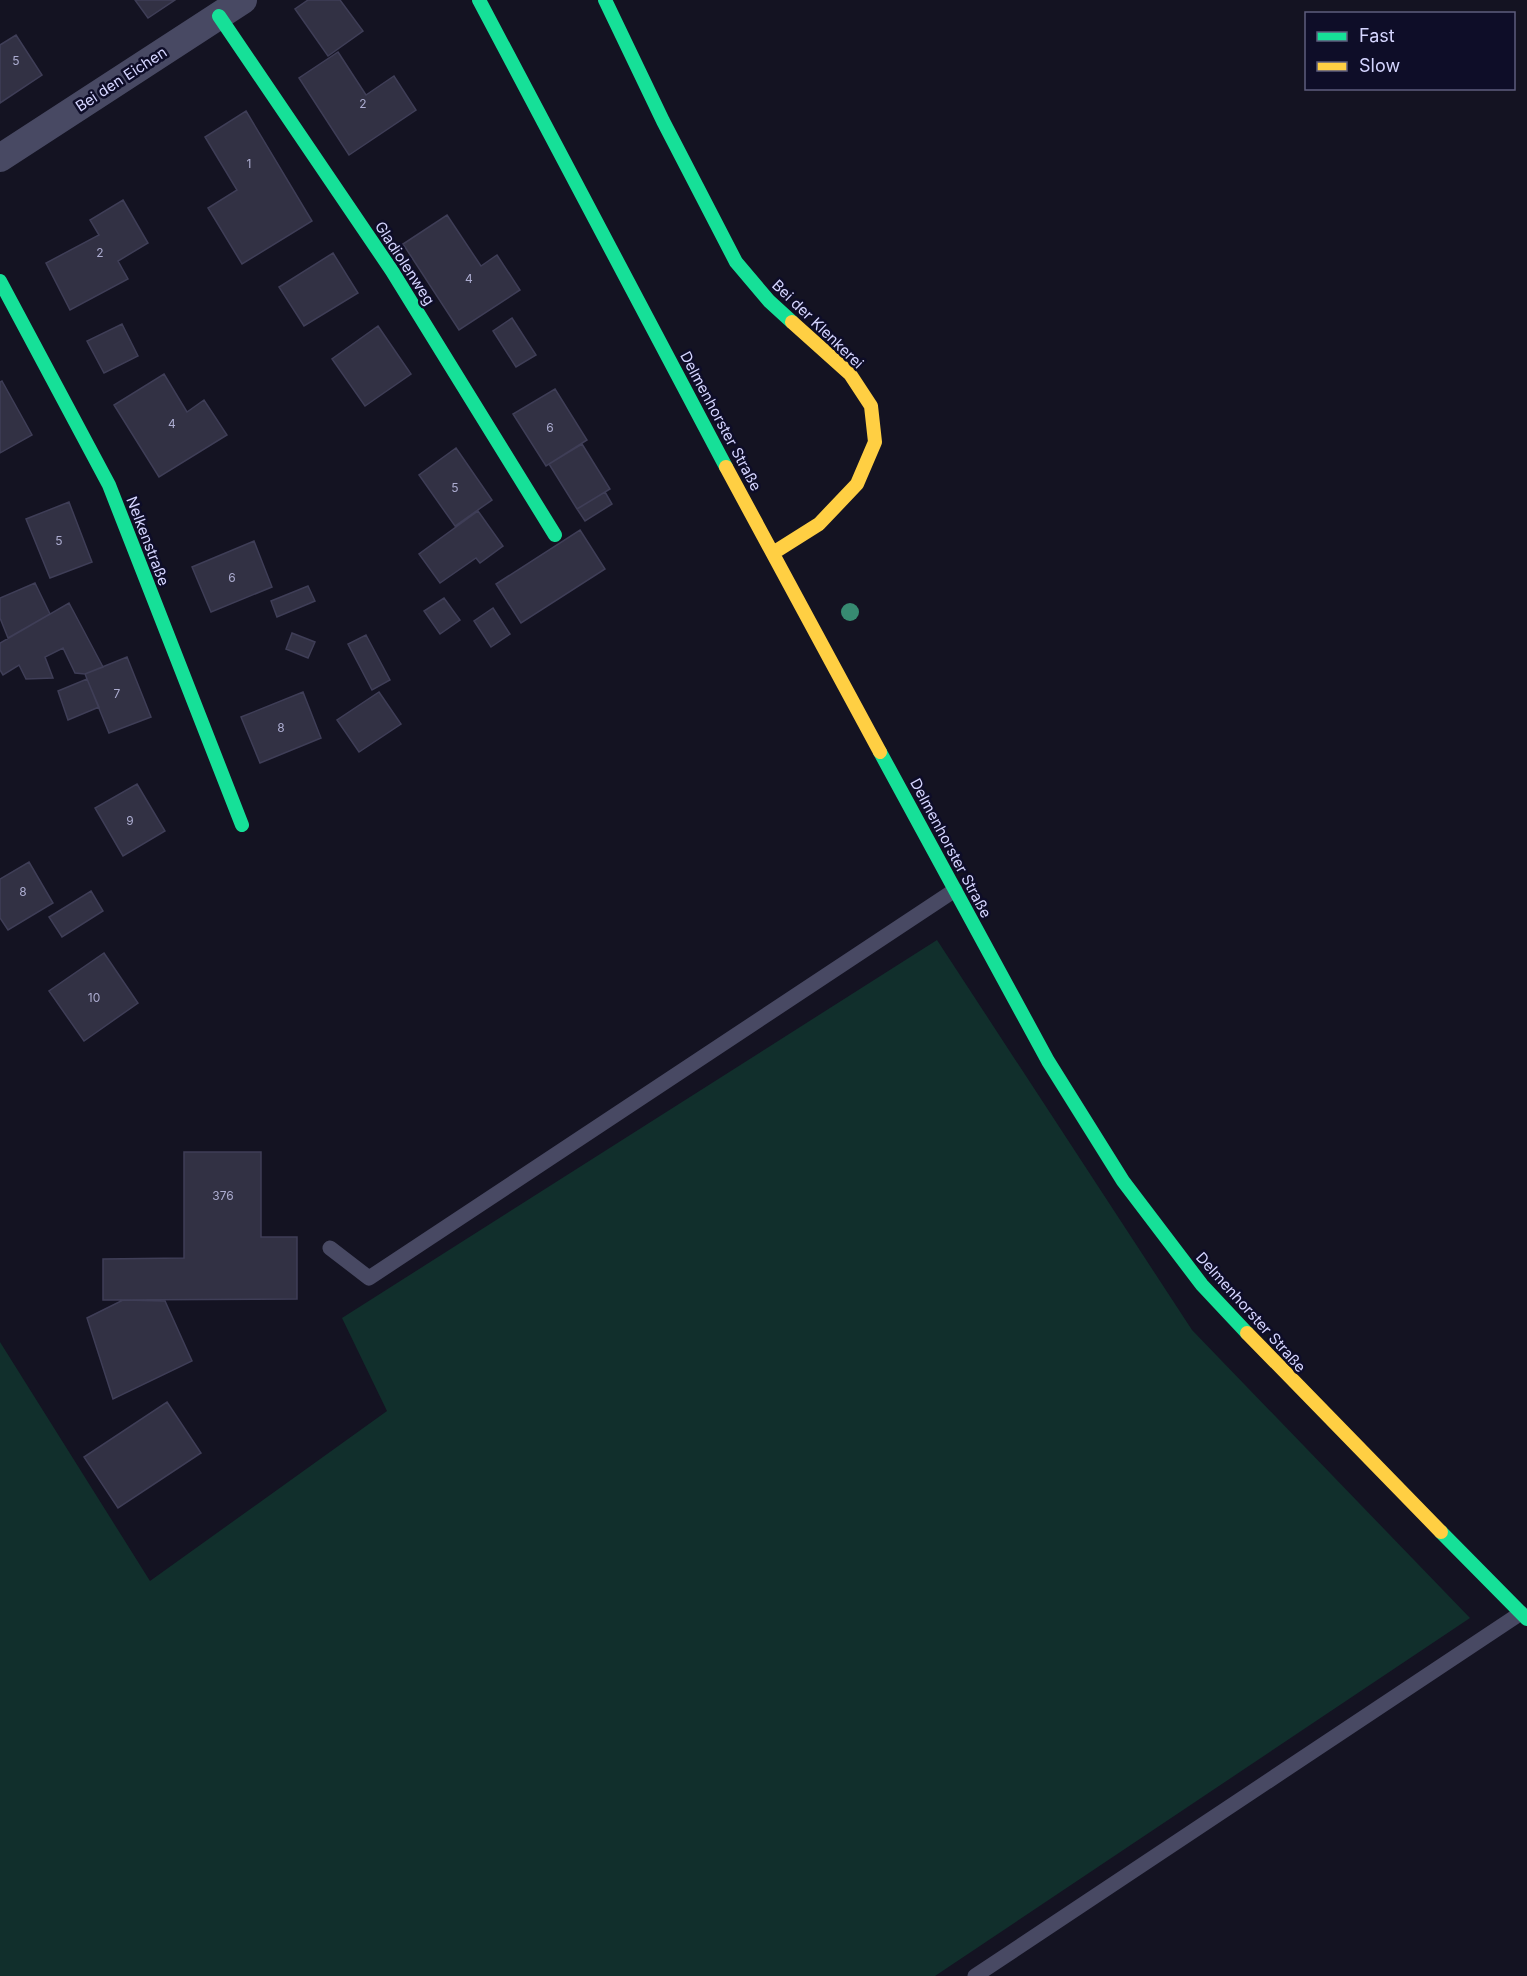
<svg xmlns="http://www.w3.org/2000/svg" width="1527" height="1976" font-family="Inter,sans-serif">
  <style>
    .green { fill: #112f2c }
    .building { fill: #323144; stroke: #3f3e57; stroke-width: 1.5 }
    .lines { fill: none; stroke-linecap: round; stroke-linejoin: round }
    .lane { stroke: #484963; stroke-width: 15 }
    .street { stroke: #484963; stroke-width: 28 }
    .fast { stroke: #16e098; stroke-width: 14 }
    .slow { stroke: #ffcf43; stroke-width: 14 }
    .tree { fill: #378a71 }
    .labels { text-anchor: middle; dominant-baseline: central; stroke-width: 5; stroke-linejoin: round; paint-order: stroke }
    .number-label { font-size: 12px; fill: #acacd0 }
    .street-label { font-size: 15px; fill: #d5d5ff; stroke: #0e0d28 }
  </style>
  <rect width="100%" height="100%" fill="#141322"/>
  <path class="green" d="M937,940L1192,1330L1470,1618L935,1976H0V1342L150,1581L387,1411L342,1318Z"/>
  <path class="building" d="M135,0H175L148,18Z
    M308,0H340L363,31L328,56L295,9Z
    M16,35L42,75L0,103V45Z
    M338,52L366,95L394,76L416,110L349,155L299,78Z
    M246,111L312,221L242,264L208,208L237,190L205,137Z
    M123,200L148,243L118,261L128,279L70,310L46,263L99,235L90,220Z
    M447,215L481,266L497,255L520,290L459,330L403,244Z
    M333,253L358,293L304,326L279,287Z
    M512,318L536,355L516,367L493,331Z
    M122,324L138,356L104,373L87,341Z
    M378,326L411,374L365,406L332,359Z
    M164,374L187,412L204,400L227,435L159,477L114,405Z
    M2,381L32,435L0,453V382Z
    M555,389L587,440L546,466L513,414Z
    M582,444L610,489L577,509L549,464Z
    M456,448L492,500L455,526L419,475Z
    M605,492L612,504L585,521L577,509Z
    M69,502L92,562L50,578L26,519Z
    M478,511L503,546L480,563L476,558L440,583L419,554Z
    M580,530L605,569L521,623L496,584Z
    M254,541L272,587L211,612L192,567Z
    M35,583L50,614L8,638L0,618V598Z
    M308,586L315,601L277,617L271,601Z
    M444,598L460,620L440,634L424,611Z
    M69,603L103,667L85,674L75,673L63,648L45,657L53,678L26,679L19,665L3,675L0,670V643Z
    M493,608L510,634L491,647L474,621Z
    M292,633L315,642L308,658L286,649Z
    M366,635L390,680L372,690L348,644Z
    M127,657L151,717L109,733L85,674Z
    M87,679L99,707L68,720L58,691Z
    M303,692L321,738L260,763L241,717Z
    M379,692L401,724L359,752L337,720Z
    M137,784L165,831L123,856L95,808Z
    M29,862L53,903L8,930L0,918V879Z
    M91,891L103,911L62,937L49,917Z
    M104,953L138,1003L84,1041L49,991Z
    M184,1152H261V1237H297V1299L103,1300V1259L184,1258Z
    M123,1300L165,1301L192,1361L113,1399L87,1318Z
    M167,1402L201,1453L118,1508L84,1457Z"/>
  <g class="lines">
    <path class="lane" d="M330,1248L369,1278L955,890
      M975,1976L1521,1613"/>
    <path class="street" d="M0,158L243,0"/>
    <path class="fast" d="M479,0L726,467
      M605,0L663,121L736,262L769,301L792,322
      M219,16L392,271L555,535
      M0,281L109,485L242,825
      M880,752L1048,1061L1123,1181L1202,1285L1247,1333
      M1441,1532L1527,1619"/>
    <path class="slow" d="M726,467L880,752
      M773,553L819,524L857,484L875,442L871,406L850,374L792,322
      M1247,1333L1441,1532"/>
  </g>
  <circle class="tree" cx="850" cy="612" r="9"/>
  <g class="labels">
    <g class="number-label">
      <text x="16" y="60">5</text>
      <text x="363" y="103">2</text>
      <text x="249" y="163">1</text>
      <text x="100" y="252">2</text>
      <text x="469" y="278">4</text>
      <text x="172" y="423">4</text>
      <text x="550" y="427">6</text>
      <text x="455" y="487">5</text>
      <text x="59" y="540">5</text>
      <text x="232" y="577">6</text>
      <text x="117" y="693">7</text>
      <text x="281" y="727">8</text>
      <text x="130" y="820">9</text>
      <text x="23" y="891">8</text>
      <text x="94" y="997">10</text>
      <text x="223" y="1195">376</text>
    </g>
    <g class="street-label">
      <text transform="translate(121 79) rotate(-33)">Bei den Eichen</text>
      <text transform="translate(405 263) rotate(57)">Gladiolenweg</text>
      <text transform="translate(818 324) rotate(44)">Bei der Klenkerei</text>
      <text transform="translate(721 421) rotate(62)">Delmenhorster Straße</text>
      <text transform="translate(148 541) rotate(69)">Nelkenstraße</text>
      <text transform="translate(951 848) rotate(62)">Delmenhorster Straße</text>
      <text transform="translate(1251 1312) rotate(48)">Delmenhorster Straße</text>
    </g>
  </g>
  <rect x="1305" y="12" width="210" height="78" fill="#0e0d28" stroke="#5e5d7e" stroke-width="1.5"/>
  <rect x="1317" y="32" width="30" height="9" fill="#16e098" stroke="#5e5d7e" stroke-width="1.5"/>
  <text x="1359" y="42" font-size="18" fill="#d5d5ff">Fast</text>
  <rect x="1317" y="62" width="30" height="9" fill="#ffcf43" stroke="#5e5d7e" stroke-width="1.5"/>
  <text x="1359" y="72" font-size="18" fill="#d5d5ff">Slow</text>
</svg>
